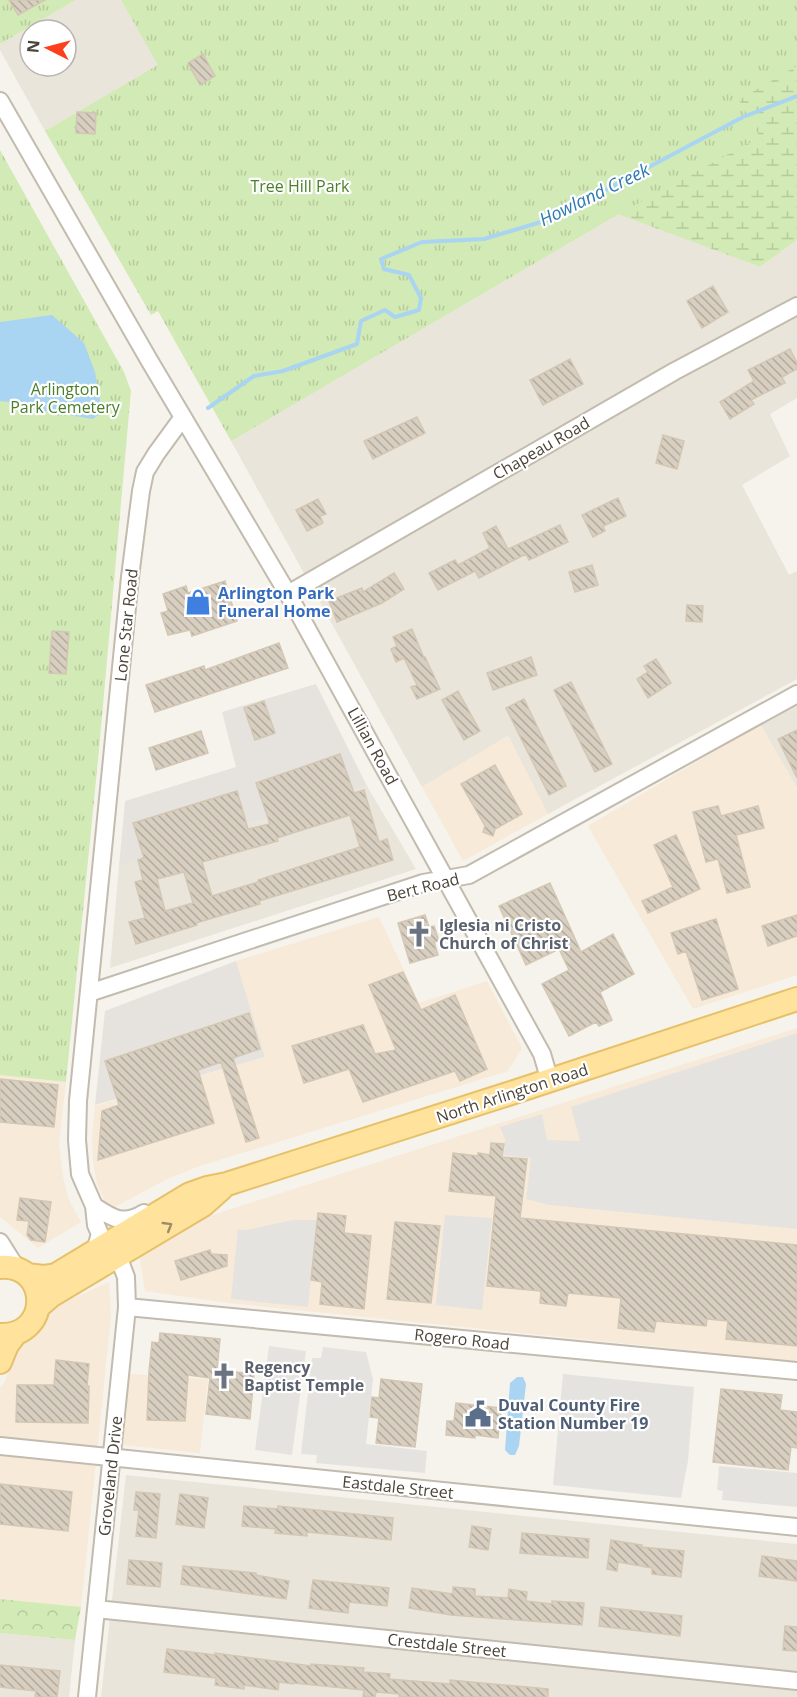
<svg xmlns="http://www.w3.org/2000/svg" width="797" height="1697" font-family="'Open Sans',sans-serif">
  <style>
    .residential { fill: #eae5da; fill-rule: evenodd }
    .commercial { fill: #f7ead8 }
    .industrial { fill: #e6e2dd }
    .forest { fill: url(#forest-crowns) }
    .wetland { fill: url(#wetland-marsh) }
    .park { fill: url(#park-tufts) }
    .parking { fill: #e5e3e0 }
    .water { fill: #a9d4f2 }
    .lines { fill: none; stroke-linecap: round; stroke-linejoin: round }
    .stream { stroke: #a9d4f2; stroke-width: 4 }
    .building { fill: url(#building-back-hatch); stroke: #d3c7b4; stroke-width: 1.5; fill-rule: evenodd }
    .minor-casing { stroke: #c2bbae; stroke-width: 20 }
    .major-casing { stroke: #e6c16a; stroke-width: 26 }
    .minor { stroke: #fff; stroke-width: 16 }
    .major { stroke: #ffe39c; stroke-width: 22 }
    .oneway { stroke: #9c8c66 }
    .labels { text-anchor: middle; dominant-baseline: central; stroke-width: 4.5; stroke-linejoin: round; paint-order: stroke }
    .park-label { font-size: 16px; fill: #4a7f2a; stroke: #fff }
    .street-label { font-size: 16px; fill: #4b4439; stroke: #fff }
    .shop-label { font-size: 16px; font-weight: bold; fill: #366cbe; stroke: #fff; text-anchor: start }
    .worship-label { font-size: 16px; font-weight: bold; fill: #5b616d; stroke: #fff; text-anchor: start }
    .service-label { font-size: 16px; font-weight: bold; fill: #4e5e75; stroke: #fff; text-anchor: start }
    .water-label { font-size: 18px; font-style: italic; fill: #2e7ab2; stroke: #fff }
  </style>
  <defs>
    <pattern id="forest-crowns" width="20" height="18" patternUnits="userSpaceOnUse" patternTransform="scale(1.5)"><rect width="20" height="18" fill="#d2eab5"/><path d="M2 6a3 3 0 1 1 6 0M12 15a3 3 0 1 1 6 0" fill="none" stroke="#b6ca9c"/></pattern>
    <pattern id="wetland-marsh" width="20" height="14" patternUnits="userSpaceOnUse" patternTransform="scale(1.5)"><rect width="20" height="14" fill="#d2eab5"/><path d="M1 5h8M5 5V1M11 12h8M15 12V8" fill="none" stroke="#b6ca9c"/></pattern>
    <pattern id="park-tufts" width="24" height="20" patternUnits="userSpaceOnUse" patternTransform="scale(1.5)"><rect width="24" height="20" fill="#d2eab5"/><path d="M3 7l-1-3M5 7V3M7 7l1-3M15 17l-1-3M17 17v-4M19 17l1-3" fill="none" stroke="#b6ca9c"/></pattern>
    <pattern id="building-back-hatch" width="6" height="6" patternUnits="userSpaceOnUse" patternTransform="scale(1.5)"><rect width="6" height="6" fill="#d8cfc1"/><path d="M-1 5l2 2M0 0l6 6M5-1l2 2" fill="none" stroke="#b1aa9e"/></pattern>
  </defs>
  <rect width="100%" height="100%" fill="#f6f3ec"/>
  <path class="residential" d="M76,0H121L159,65L45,131L0,50V44ZM30,30H66V66H30Z
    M619,214L760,267L797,240V398L770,414L790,456L742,485L789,575L797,571V679L548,814L508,736L422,787L231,441Z
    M797,703V788L760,724Z
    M367,786L416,869L110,968L119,866Z
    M126,1475L797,1544V1697H101Z
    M0,1633L75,1640L69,1697H0Z"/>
  <path class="commercial" d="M760,724L797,788V975L693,1009L588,826Z
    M508,736L548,814L463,861L422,787Z
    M379,917L419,1003L487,981L522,1048L508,1071L197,1167L167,1179L113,1208L106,1204L97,1184L93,1161L92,1135L95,1106L265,1057L236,961Z
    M797,1028V1361L228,1303L145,1291L139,1254L200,1219Z
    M0,1075L66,1082L59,1143L61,1162L64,1182L69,1200L81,1222L38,1248L0,1217Z
    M109,1282L111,1317L81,1607L0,1599V1388L5,1381L14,1354L18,1323Z
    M130,1374L208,1379L200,1453L123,1445Z"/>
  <path class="industrial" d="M316,684L367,786L119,866L125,801L236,767L222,712Z
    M236,961L265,1057L95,1105L105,1011Z"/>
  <path class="forest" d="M0,1599L81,1607L75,1640L0,1633Z"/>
  <path class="wetland" d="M797,0V240L760,267L618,214L231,441Z"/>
  <path class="park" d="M0,0H76L0,44Z
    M121,0H797V66L739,100L760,137L619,214L231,441L158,311L151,315L45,131L158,65Z
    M0,150L124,372L131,391L99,750L66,1082L0,1075Z"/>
  <path class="parking" d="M797,1033V1229L550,1205L526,1199L531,1158L504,1155L505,1139L500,1127L542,1114L547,1140L580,1141L571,1107Z
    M445,1215L492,1218L482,1310L436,1305Z
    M293,1220H317L308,1307L231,1299L238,1229L247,1230Z
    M269,1346L306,1351L292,1455L255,1450Z
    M323,1347L366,1352L373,1379L366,1444L427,1451L425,1473L316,1463L317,1455L301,1454L312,1358H321Z
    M563,1374L694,1387L688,1461L681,1498L553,1485Z
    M719,1466L797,1473V1507L722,1500L723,1491L717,1490Z"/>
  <path class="water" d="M52,315L84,343L95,372L102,411L93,419L38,410L9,402L0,401V322Z
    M517,1377H523L526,1384L519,1446L515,1455H510L505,1450L510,1383Z"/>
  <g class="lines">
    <path class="stream" d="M208,408L254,376L283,371L357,344L361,321L385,310L395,317L419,310L421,298L409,275L384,269L381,259L422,242L484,239L551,219L743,117L797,96"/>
  </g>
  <path class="building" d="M9,0H45L18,15Z
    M203,54L215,76L200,85L188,63Z
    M77,112L96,113L95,134L76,133Z
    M713,286L728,312L702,328L687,301Z
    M790,349L797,363V369L782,377L785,383L751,400L754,404L730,419L720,402L754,381L748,370Z
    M570,359L583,384L543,405L530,380Z
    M417,417L425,433L373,459L364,441Z
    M663,435L684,441L677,469L656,463Z
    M618,498L626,516L603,526L605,531L593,537L582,515Z
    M318,499L326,514L320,516L323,523L307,531L296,510Z
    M560,525L568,542L529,560L526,554L479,578L475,571L438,590L429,573L455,560L458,565L490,548L483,533L496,526L508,549Z
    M592,565L598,585L575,592L569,572Z
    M394,573L404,589L382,603L337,622L329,601L362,588L363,592Z
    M225,581L237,621L192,636L190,630L168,635L161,613L168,611L163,594L186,586L188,593Z
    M687,605L703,606L702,622L686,621Z
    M412,629L424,658L425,657L440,689L417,699L411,687L417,685L404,658L396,662L391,649L397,646L393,637Z
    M52,631L69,632L66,674L49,673Z
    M279,643L288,668L155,712L146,685L204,666L205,670Z
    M531,657L537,675L493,690L487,673Z
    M656,659L671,683L648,698L637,679L648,672L644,666Z
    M571,682L612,764L595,772L554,690Z
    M458,691L480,731L464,740L442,700Z
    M524,699L566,786L549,795L506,708Z
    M264,701L275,733L255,740L244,708Z
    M797,730V778L778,739Z
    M201,731L208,753L156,770L149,748Z
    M340,754L354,793L364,790L379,842L387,839L393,860L259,901L260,904L196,923L197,925L136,944L129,922L145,918L135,882L143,880L138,860L144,858L133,823L237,791L248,829L270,824L256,783ZM350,815L360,847L258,880V882L212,896L202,862L278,841L277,838ZM184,872L193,903L165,911L157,879Z
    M495,765L522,814L495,829L493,836L483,832L485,826L461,784Z
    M718,806L721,816L758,806L764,828L736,835L750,887L727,893L718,859L706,862L693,812Z
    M676,835L700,889L648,913L642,901L673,887L654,845Z
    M550,883L581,952L613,934L634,974L600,992L612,1020L599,1026L596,1022L569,1036L542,984L569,970L559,949L526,965L499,906Z
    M425,915L429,927L434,926L439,941L434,942L438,955L410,963L398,923Z
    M797,915V936L768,946L762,926Z
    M716,919L738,989L702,1000L686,951L678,954L671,933Z
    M403,972L421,1010L455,995L487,1069L460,1081L455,1071L363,1102L349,1069L304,1083L292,1046L363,1025L375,1054L396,1050L369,985Z
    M249,1013L260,1049L233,1058L259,1138L246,1142L221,1062L198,1070L214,1123L98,1160L102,1111L119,1105L105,1061Z
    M0,1079L58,1085L54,1127L0,1122Z
    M491,1143L504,1144L502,1157L527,1159L520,1218L797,1245V1346L726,1339L728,1321L707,1319L706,1326L656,1321L654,1332L618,1328L621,1298L568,1293L566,1306L540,1303L541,1291L487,1286L496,1196L449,1191L453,1153L478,1156V1153L490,1155Z
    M20,1198L51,1202L45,1242L31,1240L27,1235L29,1221L17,1220Z
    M318,1213L346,1216L344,1233L371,1236L364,1309L320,1304L322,1282L311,1280Z
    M395,1222L440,1226L431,1303L387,1299Z
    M210,1250L211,1254L227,1255V1266L181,1280L175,1261Z
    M160,1333L220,1339L217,1370L254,1374L250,1419L206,1414L210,1378L188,1375L185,1421L147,1420L149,1371L152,1342L159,1343Z
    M56,1360L89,1364L87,1386H89L88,1423L16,1422L17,1385H54Z
    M381,1379L422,1384L415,1447L376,1443L379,1418L370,1417L372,1397L379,1398Z
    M721,1389L782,1395L780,1410L797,1412V1448L791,1447L788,1470L713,1462Z
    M456,1403L501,1408L498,1438L475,1435V1438L446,1435L447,1421H454Z
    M0,1484L72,1492L68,1531L0,1524Z
    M136,1492L160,1494L156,1538L136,1536L139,1510H134Z
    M180,1494L208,1498L204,1528L176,1524Z
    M244,1506L278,1509V1506L393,1518L391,1540L307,1532V1536L275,1533L276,1529L242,1526Z
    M472,1526L491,1529L488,1550L469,1547Z
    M522,1533L589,1539L588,1558L520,1553Z
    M611,1540L642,1545L641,1547L684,1551L681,1577L652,1574V1568L618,1562L617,1571L607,1569Z
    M762,1556L797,1561V1581L759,1576Z
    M129,1560L162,1563L160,1587L127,1584Z
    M183,1566L256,1573V1575L289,1581L286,1599L181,1584Z
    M313,1580L389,1588L387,1606L349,1602L348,1613L309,1608Z
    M453,1587L475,1589V1596L508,1598L509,1589L527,1592L526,1601L552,1604V1601L584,1603L582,1625L451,1615L409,1608L412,1588L453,1594Z
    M601,1607L682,1616L680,1636L599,1626Z
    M785,1626L797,1627V1651L783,1650Z
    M167,1649L215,1655V1653L311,1666V1664L364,1668L363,1672L390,1674L389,1679L450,1684V1680L548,1689V1697H405L399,1696V1694L376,1692L375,1697H363L364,1690L293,1683V1684L279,1682L278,1690L244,1685V1689L215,1685L216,1678L164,1672Z
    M0,1665L60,1671L57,1697H35L36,1691L0,1687Z"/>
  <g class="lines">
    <g class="minor-casing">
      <path id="minor" d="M0,101L149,360L288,594L542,1054L550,1081
        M288,594L675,371L797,306
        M89,993L423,883L469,875L797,694
        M94,1206C112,1218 123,1226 144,1213
        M0,1242L17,1269
        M95,1251L100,1234L96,1225L94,1206L80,1174L77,1140L78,1101L130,577L141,491L145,472L156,454L183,417
        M127,1307L797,1371
        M0,1446L797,1527
        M96,1609L797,1681
        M87,1697L127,1307L126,1277L118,1256"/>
    </g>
    <g class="major-casing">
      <path id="major" d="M0,1267C50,1263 52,1337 0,1335
        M27,1275L43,1277L56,1275L190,1194L207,1188L227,1184L508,1094L797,999
        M38,1307L52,1295L203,1205L221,1189
        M0,1362L7,1345L16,1333"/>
    </g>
    <use href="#minor" class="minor"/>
    <use href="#major" class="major"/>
  </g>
  <defs><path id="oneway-chevron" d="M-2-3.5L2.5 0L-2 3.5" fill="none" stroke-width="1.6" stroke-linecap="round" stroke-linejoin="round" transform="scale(1.5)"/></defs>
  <use class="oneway" href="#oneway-chevron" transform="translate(168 1226) rotate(-31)"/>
  <defs>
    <g id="shop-bare" transform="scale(2.07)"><path d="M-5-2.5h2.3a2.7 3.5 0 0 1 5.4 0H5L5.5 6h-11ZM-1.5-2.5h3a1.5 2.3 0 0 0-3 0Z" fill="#3f7fe0" stroke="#fff" stroke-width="2.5" paint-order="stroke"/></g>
    <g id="church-bare" transform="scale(2.07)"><path d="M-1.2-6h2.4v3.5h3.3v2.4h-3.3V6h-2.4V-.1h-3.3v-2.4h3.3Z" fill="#6b7280" stroke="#fff" stroke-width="2.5" paint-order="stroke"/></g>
    <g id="civic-bare" transform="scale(2.07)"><path d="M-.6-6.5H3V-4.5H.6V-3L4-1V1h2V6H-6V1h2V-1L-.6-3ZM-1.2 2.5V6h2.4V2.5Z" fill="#5c6f8a" stroke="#fff" stroke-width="2.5" paint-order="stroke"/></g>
  </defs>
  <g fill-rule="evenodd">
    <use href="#shop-bare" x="198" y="602"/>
    <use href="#church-bare" x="419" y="934"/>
    <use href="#church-bare" x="224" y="1376"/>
    <use href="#civic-bare" x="478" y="1414"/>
  </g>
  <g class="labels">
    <g class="park-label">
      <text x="300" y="186">Tree Hill Park</text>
      <text x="65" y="389">Arlington<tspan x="65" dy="18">Park Cemetery</tspan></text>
    </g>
    <g class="street-label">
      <text transform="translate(541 448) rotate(-30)">Chapeau Road</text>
      <text transform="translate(126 625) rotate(-84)">Lone Star Road</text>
      <text transform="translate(373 746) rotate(61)">Lillian Road</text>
      <text transform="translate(423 887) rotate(-14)">Bert Road</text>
      <text transform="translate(512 1093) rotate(-18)">North Arlington Road</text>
      <text transform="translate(462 1339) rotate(6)">Rogero Road</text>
      <text transform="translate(110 1476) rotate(-84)">Groveland Drive</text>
      <text transform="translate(398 1487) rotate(6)">Eastdale Street</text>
      <text transform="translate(447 1645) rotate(6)">Crestdale Street</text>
    </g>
    <g class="shop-label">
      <text x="218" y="593">Arlington Park<tspan x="218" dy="18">Funeral Home</tspan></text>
    </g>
    <g class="worship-label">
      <text x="439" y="925">Iglesia ni Cristo<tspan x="439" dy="18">Church of Christ</tspan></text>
      <text x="244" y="1367">Regency<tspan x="244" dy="18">Baptist Temple</tspan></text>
    </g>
    <g class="service-label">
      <text x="498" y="1405">Duval County Fire<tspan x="498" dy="18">Station Number 19</tspan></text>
    </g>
    <g class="water-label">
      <text transform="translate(594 194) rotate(-26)">Howland Creek</text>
    </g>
  </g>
  <g transform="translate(48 48) rotate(276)"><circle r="28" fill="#ffffff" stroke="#b7b4b0" stroke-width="1.5"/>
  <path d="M0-4.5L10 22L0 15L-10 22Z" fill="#fc3f1d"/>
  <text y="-9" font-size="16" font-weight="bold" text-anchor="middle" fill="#4b4439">N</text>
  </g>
</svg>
